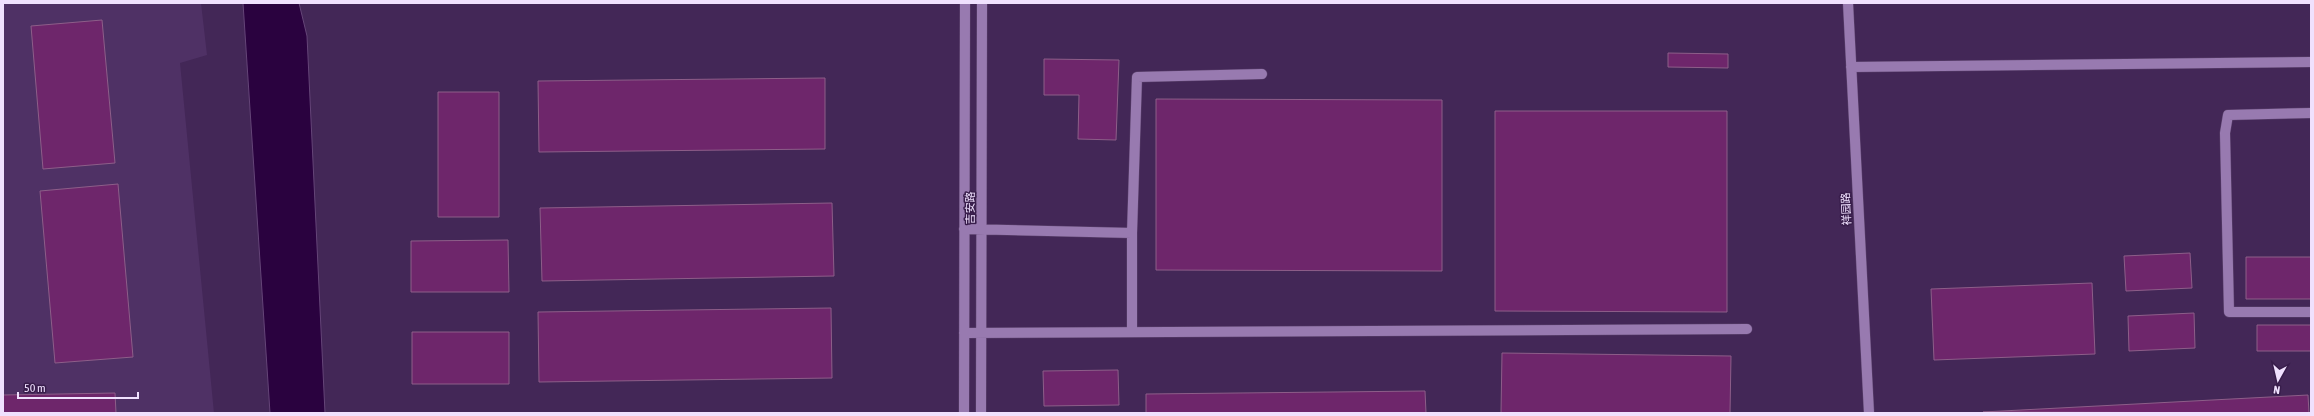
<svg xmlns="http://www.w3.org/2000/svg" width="2314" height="416" font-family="'Asap Condensed','Noto Sans SC',sans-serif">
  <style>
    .built { fill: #4f3165 }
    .water { fill: #2a023f; stroke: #654578 }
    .building { fill: #6e266b; stroke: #8d5e89 }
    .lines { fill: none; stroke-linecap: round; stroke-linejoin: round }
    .minor-casing { stroke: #5d446e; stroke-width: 11 }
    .minor { stroke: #987ab0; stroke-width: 10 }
    .labels { text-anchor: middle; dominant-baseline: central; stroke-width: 3; stroke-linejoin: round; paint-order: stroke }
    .street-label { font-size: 11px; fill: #f0e1fe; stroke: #381d4b }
  </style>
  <rect width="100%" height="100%" fill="#432757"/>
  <path class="built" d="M3,3H201L207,55L180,63L214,413H3Z"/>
  <path class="water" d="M243,3H299L307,36L325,413H270Z"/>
  <path class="building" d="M102,20L115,163L43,169L31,26Z
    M1668,53L1728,54V68L1668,67Z
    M1044,59L1119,60L1116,140L1078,139L1079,95H1044Z
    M825,78V149L539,152L538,81Z
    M438,92H499V217H438Z
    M1156,99L1442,100V271L1156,270Z
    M1495,111H1727V312L1495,311Z
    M118,184L133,357L55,363L40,191Z
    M832,203L834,276L542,281L540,208Z
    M508,240L509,292H411V241Z
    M2190,253L2192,288L2126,291L2124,256Z
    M2246,257H2311V299H2246Z
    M2092,283L2095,354L1934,360L1931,289Z
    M831,308L832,378L539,382L538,312Z
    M2194,313L2195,348L2129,351L2128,316Z
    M2257,325H2311V351H2257Z
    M412,332H509V384H412Z
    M1502,353L1731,356L1730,413H1501Z
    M1118,370L1119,405L1044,406L1043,371Z
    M1425,391L1426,413H1146V394Z
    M115,393L116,413H3V395Z
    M2308,395L2309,413L1983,412Z"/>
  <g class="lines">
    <g class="minor-casing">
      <path id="minor" d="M1848,3L1869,413
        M1851,67L2311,62
        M2311,113L2228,115L2225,133L2229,312H2311
        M964,229L1132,233
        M1132,331V233L1137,77L1262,74
        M964,333L1747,329
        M964,413L965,3
        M981,413L982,3"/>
    </g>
    <use href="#minor" class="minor"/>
  </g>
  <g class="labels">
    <g class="street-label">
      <text transform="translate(970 208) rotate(-90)">吉安路</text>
      <text transform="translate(1846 209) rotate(-93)">祥园路</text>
    </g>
  </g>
  <rect width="2314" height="416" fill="none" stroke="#f0e1fe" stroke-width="8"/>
  <g transform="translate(2278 380) rotate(188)" stroke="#381d4b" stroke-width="3" paint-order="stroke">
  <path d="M0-3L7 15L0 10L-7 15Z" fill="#f0e1fe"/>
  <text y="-6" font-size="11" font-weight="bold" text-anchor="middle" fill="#f0e1fe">N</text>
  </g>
  <path d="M18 392v6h120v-6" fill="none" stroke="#f0e1fe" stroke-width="2"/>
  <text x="24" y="392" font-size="12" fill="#f0e1fe" stroke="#381d4b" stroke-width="3" paint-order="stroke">50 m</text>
</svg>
